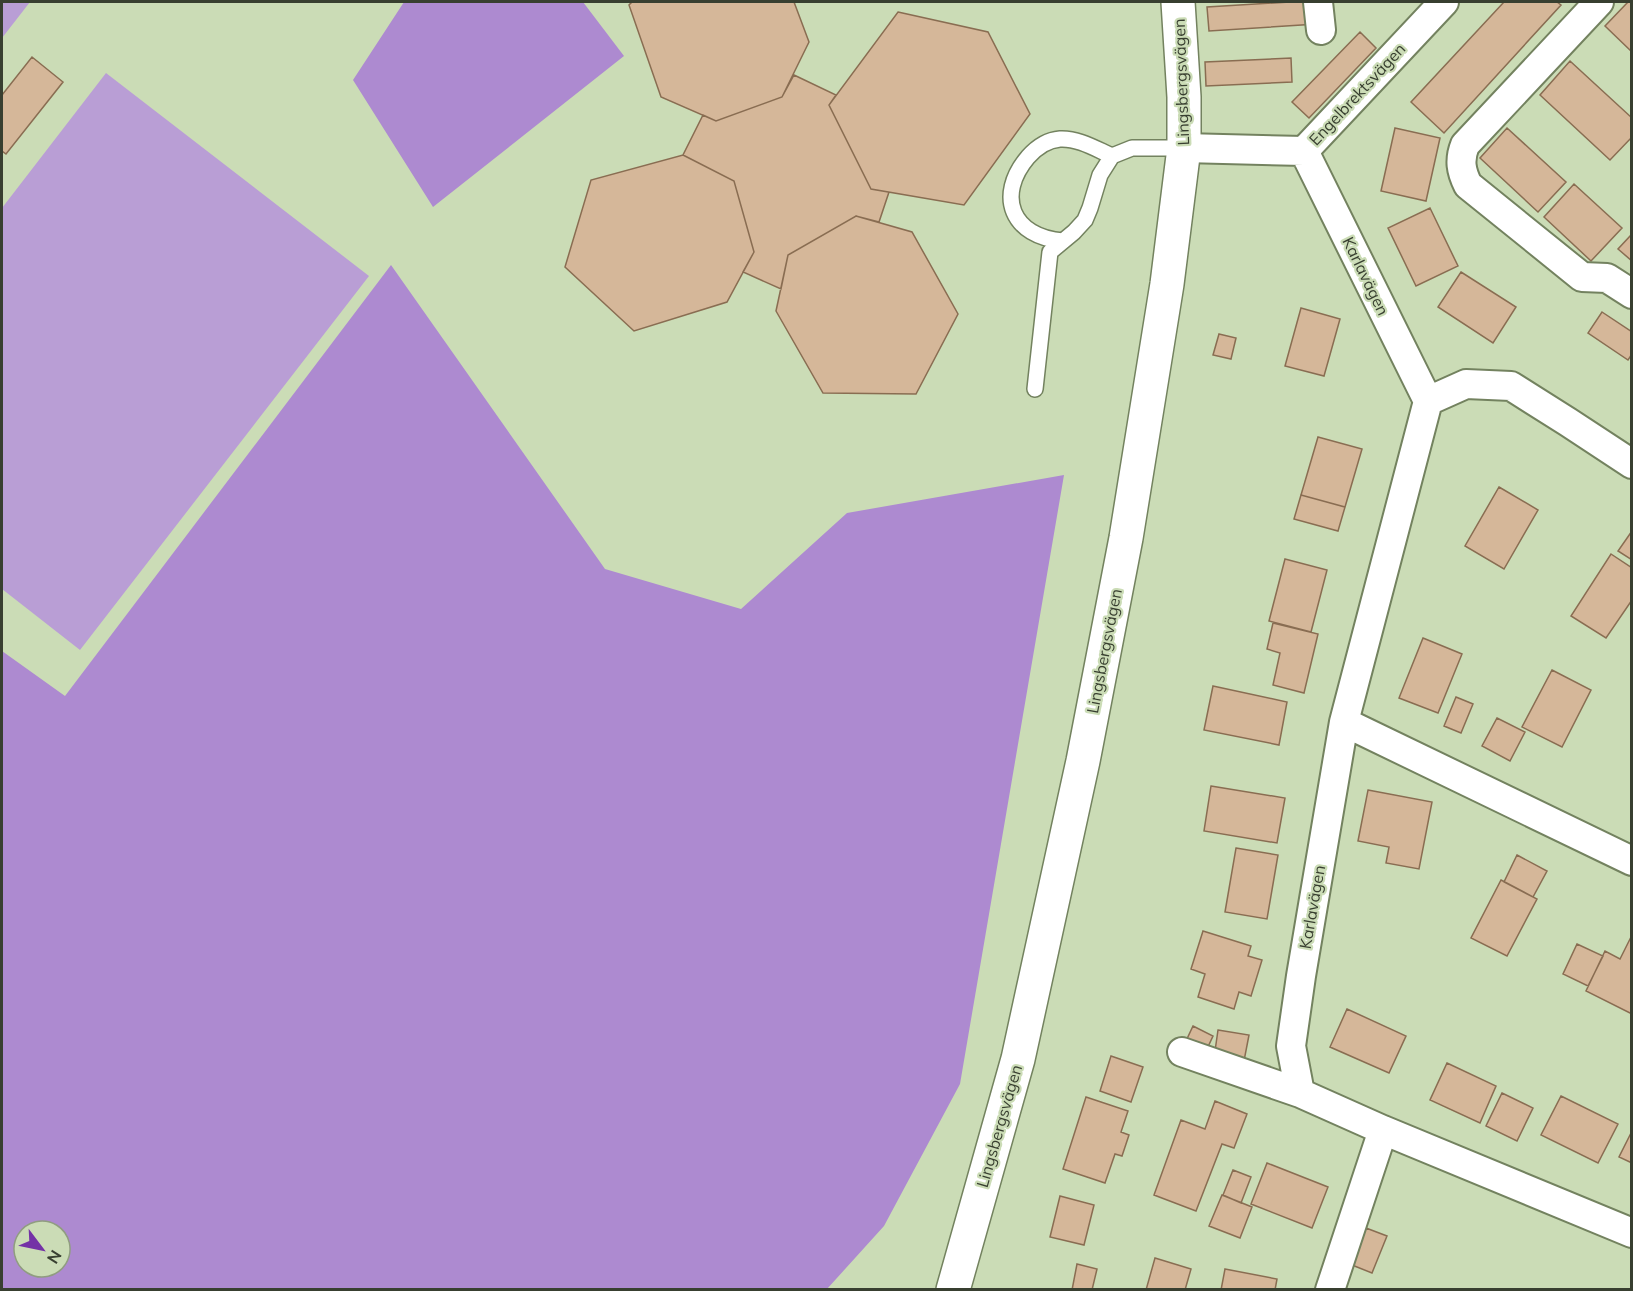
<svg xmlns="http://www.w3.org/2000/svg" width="1633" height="1291" font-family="Mulish,sans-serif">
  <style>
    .green { fill: #b99ed5 }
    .forest { fill: #ad8ad0; fill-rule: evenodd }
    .building { fill: #d5b799; stroke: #896d52; stroke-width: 1.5 }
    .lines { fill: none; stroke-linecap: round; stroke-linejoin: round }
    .service-casing { stroke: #73825f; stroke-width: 18 }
    .minor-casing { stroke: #73825f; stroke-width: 32 }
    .tertiary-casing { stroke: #73825f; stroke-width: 36 }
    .service { stroke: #fff; stroke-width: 15 }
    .minor { stroke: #fff; stroke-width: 28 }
    .tertiary { stroke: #fff; stroke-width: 33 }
    .labels { text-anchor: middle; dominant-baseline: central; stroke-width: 4.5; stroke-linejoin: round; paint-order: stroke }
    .street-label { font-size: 16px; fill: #383f30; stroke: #cbdcb6 }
  </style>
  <rect width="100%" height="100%" fill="#cbdcb6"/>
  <path class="green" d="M2,2H30L2,38Z
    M106,73L369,276L80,650L2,589V208Z"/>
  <path class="forest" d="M404,2H583L624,56L433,207L353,80Z
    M391,265L605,569L741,609L847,513L1064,475L960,1084L884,1226L827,1289H2V651L65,696ZM24,1231H60V1267H24Z"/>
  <path class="building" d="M632,2H794L809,42L782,97L716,121L661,97L629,5Z
    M1290,2H1316L1317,24L1209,31L1207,7Z
    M1504,2H1557L1561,5L1444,133L1411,102Z
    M1628,2H1632V52L1605,26Z
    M898,12L988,32L1030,114L964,205L871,189L829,105Z
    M1360,32L1376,48L1309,118L1292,102Z
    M32,57L63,82L6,154L2,151V95Z
    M1291,58L1292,82L1206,86L1205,62Z
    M1570,61L1632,118V137L1610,160L1540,95Z
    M794,75L836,95L829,105L871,189L889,192L879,222L856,216L788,255L781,289L743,272L754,252L734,181L683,155L703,115L716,121L782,97Z
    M1395,128L1440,138L1426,201L1381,191Z
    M1507,128L1566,182L1538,212L1480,158Z
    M683,155L734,181L754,252L727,302L634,331L565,267L591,180Z
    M1574,184L1622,228L1591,261L1544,217Z
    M1430,208L1458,266L1416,286L1388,228Z
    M856,216L912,232L958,314L916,394L823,393L776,311L788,255Z
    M1632,234V261L1618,249Z
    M1461,272L1516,307L1493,343L1438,307Z
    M1301,308L1340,319L1324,376L1285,366Z
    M1602,312L1632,332V354L1628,360L1588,333Z
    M1219,334L1236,338L1231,359L1213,355Z
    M1318,437L1362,449L1345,507L1301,495Z
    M1499,487L1538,510L1504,569L1465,546Z
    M1301,495L1345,507L1338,531L1294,519Z
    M1632,531V560L1618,551Z
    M1611,554L1632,568V600L1606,638L1571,616Z
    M1285,559L1327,570L1311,632L1269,621Z
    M1273,623L1318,634L1304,693L1273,685L1280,653L1267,649Z
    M1423,638L1462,654L1438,713L1399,698Z
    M1552,670L1591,690L1562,747L1522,727Z
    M1213,686L1287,702L1279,745L1204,730Z
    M1456,697L1473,704L1461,733L1444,726Z
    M1497,718L1525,732L1510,761L1482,746Z
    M1211,786L1285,798L1277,843L1204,831Z
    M1368,790L1432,802L1419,869L1386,863L1389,847L1358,841Z
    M1236,848L1278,855L1267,919L1225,912Z
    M1517,855L1547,871L1533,897L1504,882Z
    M1501,880L1537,899L1507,956L1471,938Z
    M1203,931L1251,946L1248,956L1262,960L1251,996L1239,992L1234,1009L1198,997L1205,974L1191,969Z
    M1632,935V1014L1586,991L1605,951L1620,959Z
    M1577,944L1603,956L1588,986L1563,974Z
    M1347,1009L1406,1036L1389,1073L1330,1047Z
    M1193,1026L1213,1036L1206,1051L1186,1041Z
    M1218,1030L1249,1035L1244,1061L1214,1058Z
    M1111,1056L1143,1067L1131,1102L1100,1091Z
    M1447,1063L1496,1086L1480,1123L1430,1100Z
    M1502,1093L1533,1108L1517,1141L1486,1126Z
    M1561,1096L1618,1124L1598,1163L1541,1135Z
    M1086,1097L1128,1111L1121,1132L1129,1135L1122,1156L1115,1154L1105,1183L1063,1169Z
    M1215,1101L1247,1114L1234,1148L1222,1144L1196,1211L1154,1195L1181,1120L1205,1129Z
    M1632,1131V1163L1619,1157Z
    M1267,1163L1328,1187L1312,1228L1251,1204Z
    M1233,1170L1251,1177L1241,1203L1223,1195Z
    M1222,1195L1252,1207L1240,1238L1209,1226Z
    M1060,1196L1094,1205L1084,1245L1050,1237Z
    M1366,1228L1387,1236L1372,1273L1352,1265Z
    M1155,1258L1191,1269L1185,1290H1146Z
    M1077,1264L1097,1269L1092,1290H1072Z
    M1225,1269L1277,1279L1275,1290H1221Z"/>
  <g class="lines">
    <g class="service-casing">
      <path id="service" d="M1063,241C1012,237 995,196 1028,157C1036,148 1047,140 1060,139C1078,138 1096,149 1112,156
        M1035,389L1050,252L1074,232L1085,220L1090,208L1100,175L1112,156L1132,148H1184"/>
    </g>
    <g class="minor-casing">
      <path id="minor" d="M1318,2L1321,30
        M1599,2L1465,145C1459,160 1461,171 1468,185L1582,277L1607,278L1632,294
        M1184,148L1304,151L1444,2
        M1304,151L1428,401L1344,722L1301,976L1291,1046L1300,1093L1383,1130L1632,1233
        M1428,401L1466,384L1511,386L1568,422L1632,464
        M1344,722L1632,861
        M1182,1052L1300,1093
        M1330,1290L1383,1130"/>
    </g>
    <g class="tertiary-casing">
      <path id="tertiary" d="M953,1290L1018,1059L1083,761L1126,538L1167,284L1184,148V97L1178,2"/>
    </g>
    <use href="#service" class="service"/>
    <use href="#minor" class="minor"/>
    <use href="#tertiary" class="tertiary"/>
  </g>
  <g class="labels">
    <g class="street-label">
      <text transform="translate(1181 82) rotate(-92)">Lingsbergsvägen</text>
      <text transform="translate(1357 94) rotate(-47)">Engelbrektsvägen</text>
      <text transform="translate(1366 276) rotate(64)">Karlavägen</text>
      <text transform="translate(1104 651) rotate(-79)">Lingsbergsvägen</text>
      <text transform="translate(1312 907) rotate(-80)">Karlavägen</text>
      <text transform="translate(999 1126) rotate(-74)">Lingsbergsvägen</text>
    </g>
  </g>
  <rect width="1633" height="1291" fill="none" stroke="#383f30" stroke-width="6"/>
  <g transform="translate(42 1249) rotate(122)"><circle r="28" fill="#cbdcb6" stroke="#909d80" stroke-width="1.5"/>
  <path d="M0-4.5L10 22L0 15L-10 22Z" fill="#7432a6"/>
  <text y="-9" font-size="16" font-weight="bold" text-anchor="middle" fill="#383f30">N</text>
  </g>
</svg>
